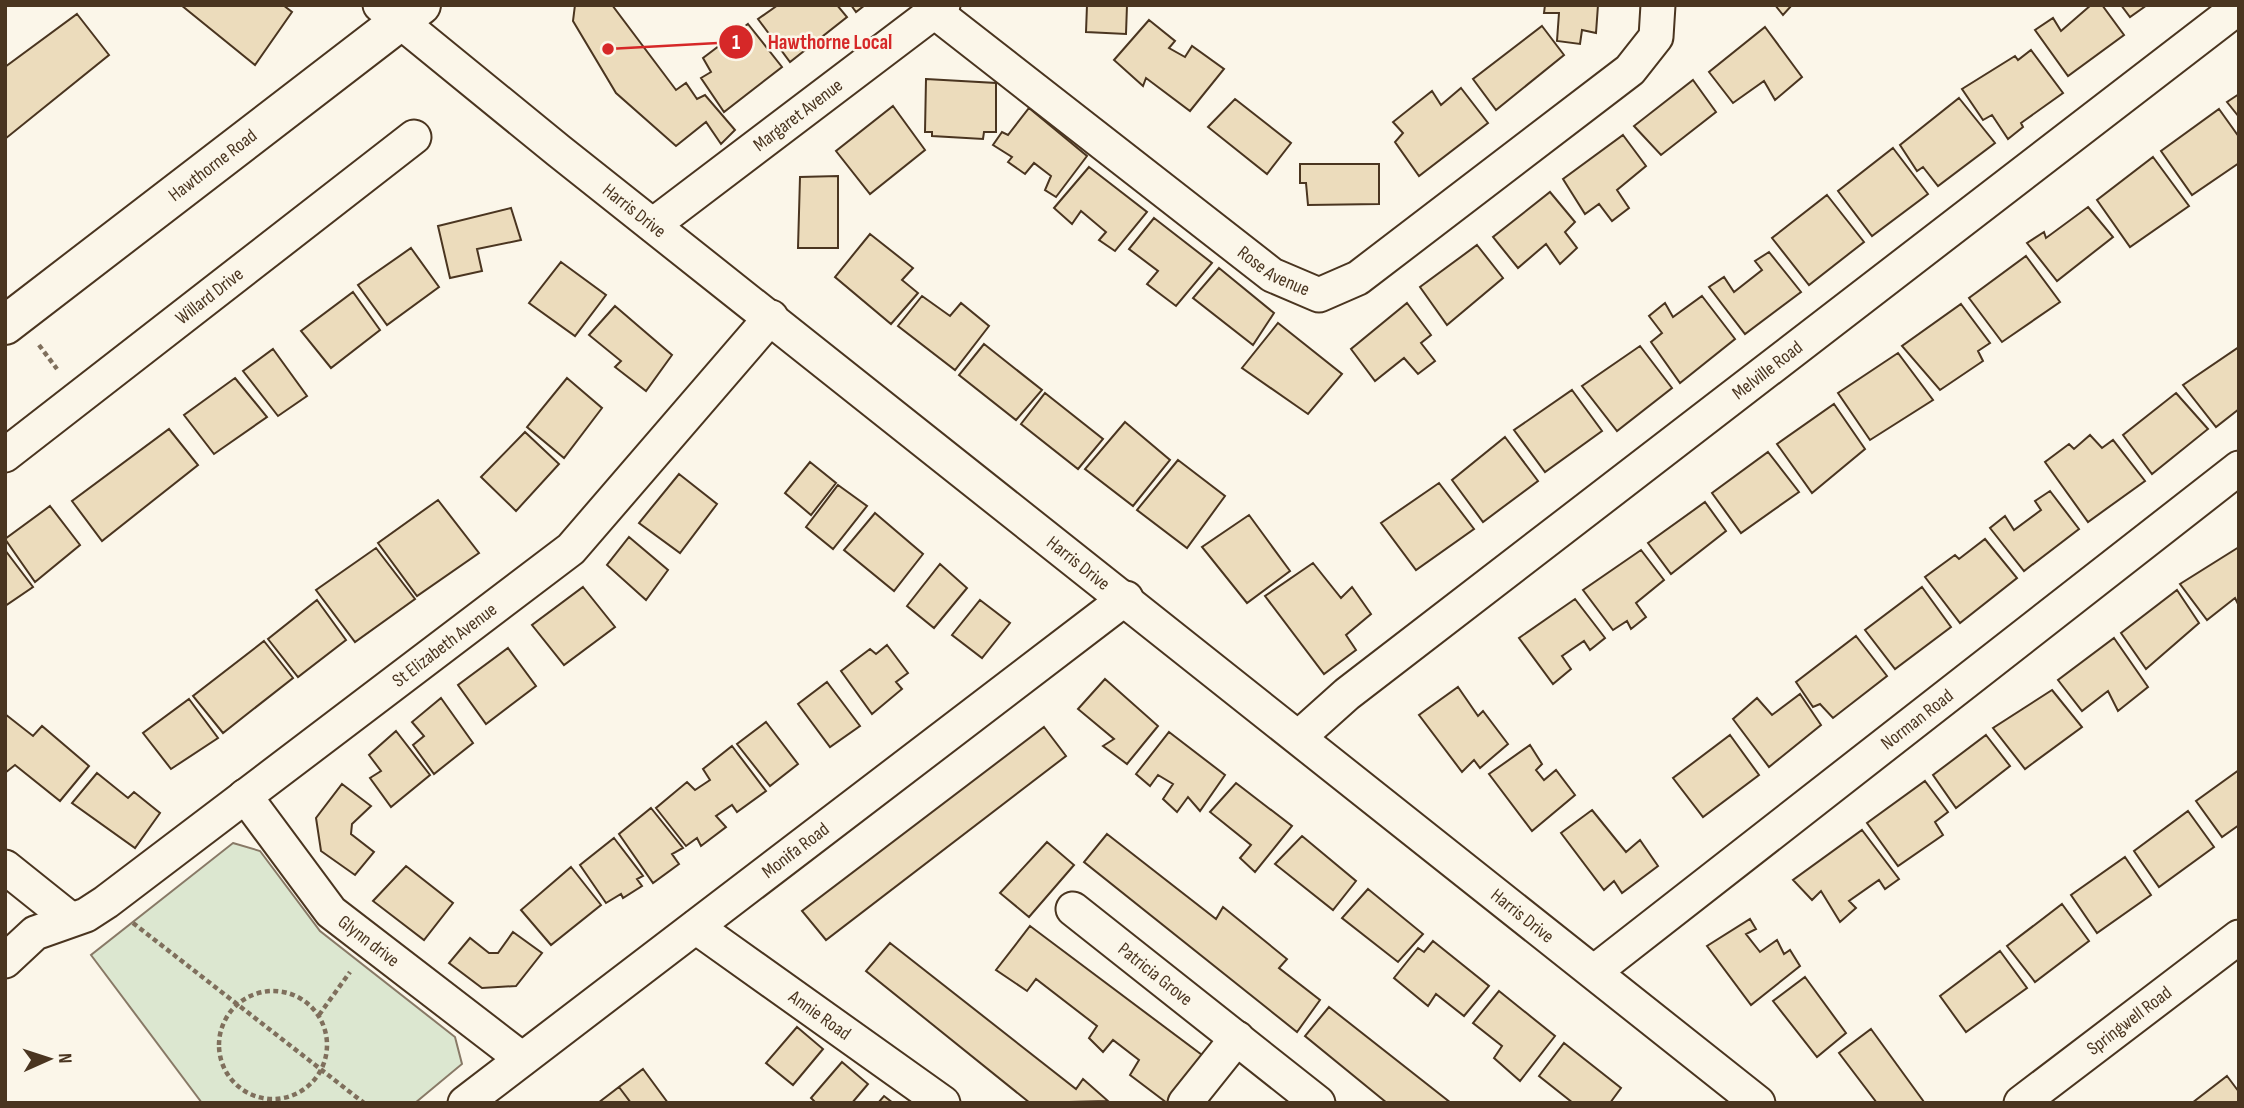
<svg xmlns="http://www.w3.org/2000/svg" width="2244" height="1108" font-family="'Sofia Sans Condensed',sans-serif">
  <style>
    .green { fill: #dce7d0; stroke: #887966; stroke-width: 2 }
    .building { fill: #ecdcbc; stroke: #4a3520; stroke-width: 2 }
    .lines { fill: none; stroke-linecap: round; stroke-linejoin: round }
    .street-casing { stroke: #4a3520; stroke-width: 37 }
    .primary-casing { stroke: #4a3520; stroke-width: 42 }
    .path { stroke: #7f6f5c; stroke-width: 4.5; stroke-dasharray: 5 3.5; stroke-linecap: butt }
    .street { stroke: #fbf6e9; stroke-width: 33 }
    .primary { stroke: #fbf6e9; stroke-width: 38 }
    .labels { text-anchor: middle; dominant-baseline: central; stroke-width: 5; stroke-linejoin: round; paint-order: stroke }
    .street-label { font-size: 19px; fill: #4a3520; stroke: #fbf6e9 }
    .leader { fill: none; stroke: #d62828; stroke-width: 2.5 }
    .callout-dot { fill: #d62828; stroke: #fbf6e9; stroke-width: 2.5 }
    .mark-label { font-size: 21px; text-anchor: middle; font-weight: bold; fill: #fff }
    .callout-label { font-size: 21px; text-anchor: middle; font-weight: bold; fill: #d62828; stroke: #fbf6e9; stroke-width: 5; stroke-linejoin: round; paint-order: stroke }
  </style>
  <rect width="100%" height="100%" fill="#fbf6e9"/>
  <path class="green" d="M233,843L260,851L320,931L455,1037L462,1064L415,1103H202L91,955Z"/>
  <path class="building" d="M181,5H283L292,12L255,65Z
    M575,5H612L676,90L686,83L697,99L705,95L735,130L721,144L706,122L676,146L616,93L573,21Z
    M778,5H837L847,17L790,62L758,19Z
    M851,5H865L856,12Z
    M1087,5H1127L1126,34L1086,32Z
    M1545,5H1598L1596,33L1582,30L1580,44L1557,41L1559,13H1544Z
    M1775,5H1792L1783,15Z
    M2091,5H2102L2124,35L2068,76L2035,30L2053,18L2061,31Z
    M2121,5H2147L2130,17Z
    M77,14L109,55L5,139V67Z
    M1149,20L1175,41L1169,48L1185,57L1192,46L1224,69L1190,111L1146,78L1143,86L1114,60Z
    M748,24L782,67L724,112L701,78L711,72L703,58Z
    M1542,26L1564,55L1496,110L1473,79Z
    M1765,27L1802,77L1775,100L1764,81L1733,103L1709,72Z
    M2031,50L2063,93L2021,123L2023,127L2008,139L1992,115L1983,120L1962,89L2015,56L2018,60Z
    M926,79L996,83V132H984L983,139L932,136V132H925Z
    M1693,80L1716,112L1661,155L1634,126Z
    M1461,88L1488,123L1419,176L1395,142L1403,133L1393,122L1432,91L1441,105Z
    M2239,94V117L2227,102Z
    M1959,98L1995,143L1938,186L1923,167L1917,171L1900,145Z
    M1235,99L1291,143L1267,174L1208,127Z
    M893,106L925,150L870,194L836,151Z
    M1029,108L1087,156L1056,197L1045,190L1051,176L1034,163L1025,174L1008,162L1012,157L993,145L1002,132L1008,135Z
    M2219,109L2239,137V163L2192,195L2161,151Z
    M1623,135L1646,166L1617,190L1629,208L1612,221L1599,204L1585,214L1563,179Z
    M1893,148L1928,194L1872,236L1838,191Z
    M2153,157L2189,206L2130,247L2097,200Z
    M1300,164H1379V204L1308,205L1306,183H1300Z
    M1089,167L1147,212L1115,251L1099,240L1106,232L1081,211L1072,224L1054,208Z
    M838,176V248H798L800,177Z
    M1550,192L1575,222L1565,232L1577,248L1560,264L1546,244L1518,268L1493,237Z
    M1827,195L1864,242L1809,285L1772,238Z
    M2088,207L2113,237L2057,281L2027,243L2044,232L2046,238Z
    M511,208L521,240L477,249L482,271L450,278L438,226Z
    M1154,218L1212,263L1176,306L1147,284L1158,271L1129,249Z
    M870,234L913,268L902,280L918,293L891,324L835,277Z
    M1477,245L1503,278L1447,325L1420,287Z
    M411,248L439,287L387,325L358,285Z
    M1769,252L1801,292L1745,334L1709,287L1724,277L1734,292L1762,270L1755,261Z
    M2026,256L2060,302L2002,342L1969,298Z
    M561,262L606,295L575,336L529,303Z
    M1219,268L1274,313L1253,345L1193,298Z
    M353,292L380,330L331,368L301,331Z
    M922,296L950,316L961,303L989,326L955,370L898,326Z
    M1702,296L1735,339L1680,383L1651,342L1662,333L1649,316L1665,303L1673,317Z
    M1407,303L1431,335L1421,343L1435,361L1418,374L1404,358L1375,381L1351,349Z
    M1961,304L1990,343L1978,351L1983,361L1940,390L1902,346Z
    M615,306L672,355L646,391L615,367L621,361L589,335Z
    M1278,323L1342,374L1308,414L1242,368Z
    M984,344L1042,390L1016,420L959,375Z
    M1640,346L1672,388L1617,431L1582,386Z
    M2239,347V409L2216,427L2183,385Z
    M273,349L307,396L278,416L243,371Z
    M1898,353L1933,400L1870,440L1838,393Z
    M235,378L267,417L214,454L184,415Z
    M567,378L602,408L564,458L527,427Z
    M1572,390L1602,431L1545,472L1514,430Z
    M1045,393L1103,439L1078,469L1021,424Z
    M2176,393L2208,429L2152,474L2123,435Z
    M1834,404L1865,449L1812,493L1777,444Z
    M1125,422L1170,460L1133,506L1085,469Z
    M169,429L198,465L102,541L72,501Z
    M525,432L559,464L516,511L481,477Z
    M2090,435L2102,448L2113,440L2145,481L2088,522L2045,462L2069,444L2074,449Z
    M1505,437L1538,481L1483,522L1452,480Z
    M1768,452L1799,492L1741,533L1712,493Z
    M1178,460L1225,496L1187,548L1137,510Z
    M810,462L836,483L811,515L785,493Z
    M679,474L717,504L680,553L639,523Z
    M1439,483L1474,529L1416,570L1381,523Z
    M838,485L867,506L833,549L806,527Z
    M2050,491L2079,529L2024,571L1990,528L2005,516L2014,530L2041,510L2035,501Z
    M438,500L479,553L417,596L378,543Z
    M1705,502L1726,531L1671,574L1648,543Z
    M50,506L80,545L35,582L5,539Z
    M875,513L923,554L894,591L844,550Z
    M1249,515L1290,571L1247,603L1202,547Z
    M629,537L668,570L646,600L607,565Z
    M1985,539L2017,578L1960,623L1925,577L1955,555L1959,559Z
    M2239,547V606L2235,598L2207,620L2180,584Z
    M376,548L415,599L355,642L316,590Z
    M5,550L33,587L5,606Z
    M1641,550L1664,580L1636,603L1646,617L1631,629L1627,621L1613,630L1583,590Z
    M1313,563L1341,598L1352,587L1371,614L1346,635L1356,650L1324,674L1265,596Z
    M940,564L967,588L934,628L907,606Z
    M583,587L615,627L564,665L532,625Z
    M1922,587L1951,627L1895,669L1865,630Z
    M2177,590L2199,623L2146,669L2121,633Z
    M1575,599L1605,638L1590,650L1584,641L1562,656L1571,669L1553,684L1519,638Z
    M317,600L346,640L298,677L268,639Z
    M980,600L1010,623L982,658L952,635Z
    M1856,636L1887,676L1833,718L1820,704L1813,707L1796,682Z
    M2114,638L2148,687L2118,711L2108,691L2082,711L2058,680Z
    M264,641L293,678L223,733L193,696Z
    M887,645L908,673L896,682L902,689L872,714L841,671L870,649L876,654Z
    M508,648L536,686L486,724L458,685Z
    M1105,679L1158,726L1127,764L1103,746L1114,739L1078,709Z
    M827,682L860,726L830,747L798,704Z
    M1458,687L1478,716L1483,711L1508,744L1480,768L1474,760L1462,772L1419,715Z
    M2052,690L2082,727L2025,769L1993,728Z
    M1800,694L1821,725L1769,767L1733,719L1757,698L1772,715Z
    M441,698L473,743L434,774L413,745L424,736L412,722Z
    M189,699L218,738L171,769L143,733Z
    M5,714L33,736L42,726L89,766L60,801L15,765L5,773Z
    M766,722L798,764L770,786L737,744Z
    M1044,727L1066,756L826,940L802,911Z
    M396,731L430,775L391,807L370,778L381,771L369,755Z
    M1169,732L1225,775L1200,811L1188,797L1177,812L1163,799L1173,784L1158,775L1150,786L1136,774Z
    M1730,735L1759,775L1703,817L1673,778Z
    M1986,735L2010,766L1956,808L1933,775Z
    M1530,745L1542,764L1536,770L1544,780L1556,770L1575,795L1532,831L1489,774Z
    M732,746L766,791L737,812L732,805L716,816L726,827L701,846L697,838L686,846L656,808L687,782L695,790L710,780L703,769Z
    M2239,770V825L2222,837L2196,801Z
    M97,773L128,798L134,792L160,813L135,848L72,803Z
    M1925,781L1948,812L1935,822L1943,835L1898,866L1867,823Z
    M1236,783L1292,826L1255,872L1240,858L1251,845L1210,812Z
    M342,784L371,806L352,824L351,834L374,852L355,875L321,851L316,818Z
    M651,808L683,848L672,854L679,864L653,883L619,834Z
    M1592,810L1626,852L1640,840L1658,866L1622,893L1614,881L1604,890L1561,833Z
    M2188,811L2214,847L2159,887L2134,851Z
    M1862,830L1899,879L1885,889L1879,880L1849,901L1856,908L1840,922L1821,891L1812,900L1793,880Z
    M1107,834L1216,919L1223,907L1287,959L1279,968L1320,1000L1297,1032L1084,862Z
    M1302,836L1356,881L1333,910L1275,864Z
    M614,838L643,876L637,879L642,886L623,898L621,894L606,903L580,865Z
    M1047,842L1074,865L1029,917L1000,893Z
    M2125,857L2151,895L2097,933L2071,895Z
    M406,866L453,903L424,940L373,901Z
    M571,867L601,905L551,945L521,910Z
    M1368,889L1423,934L1398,962L1342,918Z
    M2062,904L2089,941L2035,982L2007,946Z
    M1750,919L1756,929L1746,934L1760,952L1777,940L1784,954L1790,950L1800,966L1751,1005L1707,946Z
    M1030,926L1206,1058L1173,1103H1167L1130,1075L1139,1060L1113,1040L1103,1052L1089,1038L1097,1026L1036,979L1027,991L996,970Z
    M513,932L542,953L516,986L482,988L449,963L470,938L489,953H498Z
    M1433,941L1489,986L1464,1016L1436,994L1428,1006L1394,978L1418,948L1424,952Z
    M890,943L1076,1089L1083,1079L1108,1101L1030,1103L866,971Z
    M2000,951L2027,988L1966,1032L1940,996Z
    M1805,977L1846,1033L1817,1057L1773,1001Z
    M1499,991L1555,1036L1520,1081L1494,1058L1502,1046L1473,1023Z
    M1329,1007L1451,1103H1387L1305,1036Z
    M797,1027L823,1049L793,1085L766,1063Z
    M1871,1029L1924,1102L1877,1103L1839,1053Z
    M1564,1043L1621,1088L1610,1103H1573L1539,1076Z
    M842,1062L868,1084L852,1103H816L811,1098Z
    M643,1069L668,1103H631L619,1087Z
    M2227,1076L2239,1092V1103H2192Z
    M619,1087L631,1103H598Z
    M884,1096L893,1103H878Z"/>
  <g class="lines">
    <g class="street-casing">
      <g id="street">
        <path id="s1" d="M380,5L559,151L1758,1103"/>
        <path id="s2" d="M935,12L1272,275L1319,295L1358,278L1630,70L1656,37L1658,5"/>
        <path id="s3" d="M653,225L943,5"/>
        <path id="s4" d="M5,455L414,137"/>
        <path id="s5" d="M1299,737L1347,694L2239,7"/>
        <path id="s6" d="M245,796L331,912L522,1059"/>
        <path d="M5,867L70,919"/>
        <path id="s7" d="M1073,909L1318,1103"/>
        <path id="s8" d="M696,927L943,1103"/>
        <path id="s9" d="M5,961L35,933L86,915L106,902L571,549L771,317"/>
        <path id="s10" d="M1594,972L2239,468"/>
        <path id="s11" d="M465,1103L1126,598"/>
        <path d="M1185,1103L1237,1038"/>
        <path id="s12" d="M2021,1103L2239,937"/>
      </g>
    </g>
    <g class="primary-casing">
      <g id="primary">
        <path id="s13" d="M5,325L421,5"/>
      </g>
    </g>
    <path class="path" d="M39,345L57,369
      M133,923L364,1103
      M219 1045a54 54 0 1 1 108 0a54 54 0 1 1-108 0Z
      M319,1015L350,972"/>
    <use href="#street" class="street"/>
    <use href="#primary" class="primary"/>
  </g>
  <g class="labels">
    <g class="street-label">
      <text stroke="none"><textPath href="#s3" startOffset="182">Margaret Avenue</textPath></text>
      <text stroke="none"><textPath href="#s13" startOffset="262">Hawthorne Road</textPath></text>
      <text stroke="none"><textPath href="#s1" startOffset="327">Harris Drive</textPath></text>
      <text stroke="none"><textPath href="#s2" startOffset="427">Rose Avenue</textPath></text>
      <text stroke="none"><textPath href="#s4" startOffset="259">Willard Drive</textPath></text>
      <text stroke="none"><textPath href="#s5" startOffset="595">Melville Road</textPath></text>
      <text stroke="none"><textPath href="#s1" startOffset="894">Harris Drive</textPath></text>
      <text stroke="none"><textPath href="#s9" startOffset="544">St Elizabeth Avenue</textPath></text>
      <text stroke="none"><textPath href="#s10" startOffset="410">Norman Road</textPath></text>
      <text stroke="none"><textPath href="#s11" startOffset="416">Monifa Road</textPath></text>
      <text stroke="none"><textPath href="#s1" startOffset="1461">Harris Drive</textPath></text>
      <text stroke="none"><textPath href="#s6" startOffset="192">Glynn drive</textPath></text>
      <text stroke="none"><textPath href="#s7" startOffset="105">Patricia Grove</textPath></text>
      <text stroke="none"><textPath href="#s8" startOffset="152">Annie Road</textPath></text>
      <text stroke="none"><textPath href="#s12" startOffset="136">Springwell Road</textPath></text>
    </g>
  </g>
  <path class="leader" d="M608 49L736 42"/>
  <g class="callout-dot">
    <circle cx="608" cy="49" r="7"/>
    <circle cx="736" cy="42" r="18"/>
  </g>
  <g class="mark-label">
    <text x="736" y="49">1</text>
  </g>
  <g class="callout-label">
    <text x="830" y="49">Hawthorne Local</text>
  </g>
  <rect width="2244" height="1108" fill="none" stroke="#4a3520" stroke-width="14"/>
  <g transform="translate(49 1059) rotate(87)" stroke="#fbf6e9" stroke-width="5" paint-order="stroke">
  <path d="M0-5L12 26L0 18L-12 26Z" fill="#4a3520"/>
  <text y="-10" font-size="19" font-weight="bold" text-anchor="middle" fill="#4a3520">N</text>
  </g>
</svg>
